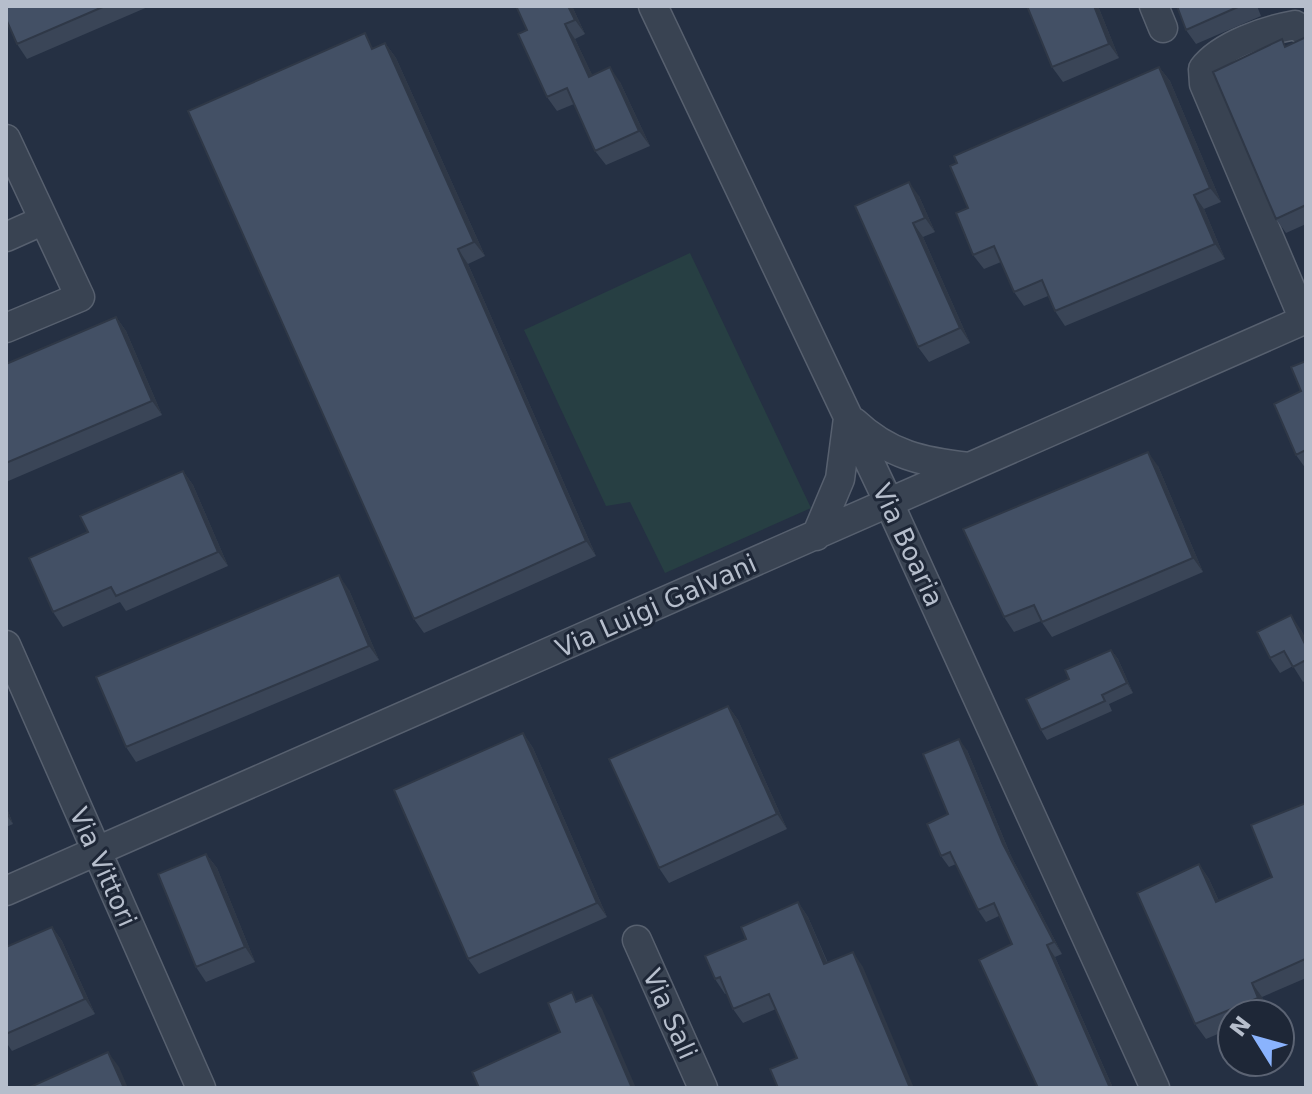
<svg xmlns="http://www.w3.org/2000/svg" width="1312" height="1094" font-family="'DejaVu Sans',sans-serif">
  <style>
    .green { fill: #273f43 }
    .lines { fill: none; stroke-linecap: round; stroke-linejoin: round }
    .minor-casing { stroke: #57606f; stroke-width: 31 }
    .minor { stroke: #394352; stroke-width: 28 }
    .wall { fill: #3a4557 }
    .shaded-wall { fill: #2f3847 }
    .building { fill: #435065; stroke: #2f3847; stroke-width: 2 }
    .labels { text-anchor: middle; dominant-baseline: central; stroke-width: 6; stroke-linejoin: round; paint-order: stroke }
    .street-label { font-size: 26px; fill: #b6becc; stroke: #1e2737 }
  </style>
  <rect width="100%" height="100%" fill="#253043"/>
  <path class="green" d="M690,253L811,508L665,573L630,502L606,506L524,330Z"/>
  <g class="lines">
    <g class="minor-casing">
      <path id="minor" d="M653,6L889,503L1155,1088
        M1154,6L1163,28
        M6,139L80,297L6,328
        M6,237L44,220
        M1304,320L1204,84L1203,69C1221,45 1267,30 1295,25L1306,32
        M854,422C889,455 923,462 969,467
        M816,536L840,479L848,418
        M6,645L201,1088
        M6,891L1306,319
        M637,940L703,1088"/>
    </g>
    <use href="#minor" class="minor"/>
  </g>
  <path class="wall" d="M6,6H150L27,59L17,44Z
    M572,6L585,34L575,39L592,75L620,82L650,146L606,165L595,151L574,104L557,111L547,97L518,34Z
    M1027,6H1098L1119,58L1063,82L1052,67Z
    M1177,6H1257L1261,16L1196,44L1186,30Z
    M1306,37V224L1286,233L1276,219L1286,46Z
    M385,43L396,58L485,256L468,264L596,556L424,633L414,619L375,48Z
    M1159,67L1170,81L1221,202L1204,209L1225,259L1065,326L1055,311L1048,296L1024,306L1014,292L1001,262L984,269L973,255L968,208Z
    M919,196L935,232L923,237L970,343L929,362L918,347L855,206Z
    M116,317L126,331L162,415L6,482V364Z
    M1306,361V469L1296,455Z
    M1158,466L1203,572L1052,637L1041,621L1014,632L1004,617Z
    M183,471L193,485L228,566L126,611L120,602L63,627L53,612L88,532Z
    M349,590L379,660L136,762L126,747Z
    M1301,630L1306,640V680L1303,682L1293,666L1280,673L1270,658Z
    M1111,650L1118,659L1133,693L1109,704L1112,711L1047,740L1041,730L1069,679Z
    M728,706L738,720L787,829L669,883L659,868Z
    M523,733L533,748L607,917L479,974L468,959Z
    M967,750L1011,856L1062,954L1055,957L1113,1088H1038L1012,944L999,916L986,922L978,910L956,864L949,867L941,856L948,814Z
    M1306,803V978L1262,997L1268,1013L1265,1014H1232V1028L1206,1039L1195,1024L1199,864L1209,879L1219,901L1272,877Z
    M6,806L13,824L6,827Z
    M206,854L217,868L255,962L206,982L196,967Z
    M798,902L808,917L828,963L863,967L797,1058L776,1009L743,1023L733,1009L727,993L725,994L715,979L746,939Z
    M52,927L62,941L95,1014L12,1051L6,1042V947Z"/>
  <path class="shaded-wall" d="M568,6H572L585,34L575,20Z
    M1094,6H1098L1119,58L1109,44Z
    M565,24L575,39L600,91L589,77Z
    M385,43L396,58L485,256L474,242Z
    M610,67L620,82L650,146L639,131Z
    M1159,67L1170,81L1221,202L1210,188Z
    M909,182L919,196L935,232L925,218Z
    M1194,195L1204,209L1225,259L1215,244Z
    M913,223L923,237L970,343L960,328Z
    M458,249L468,264L596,556L586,541Z
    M116,317L126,331L162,415L152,401Z
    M1148,452L1158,466L1203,572L1193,558Z
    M183,471L193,485L228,566L218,552Z
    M339,575L349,590L379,660L369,646Z
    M1291,615L1301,630L1306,640V646Z
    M1111,650L1118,659L1133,693L1127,683Z
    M728,706L738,720L787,829L777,814Z
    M523,733L533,748L607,917L597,903Z
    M959,739L967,750L1011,856L1062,954L1054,942L1003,844Z
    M6,806L13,824L6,814Z
    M206,854L217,868L255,962L245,947Z
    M1199,864L1209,879L1226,917L1216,902Z
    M798,902L808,917L834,979L824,964Z
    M52,927L62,941L95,1014L85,999Z
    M1047,945L1055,957L1113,1088H1110Z
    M853,952L863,967L914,1088H910Z
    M1252,983L1262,997L1268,1013L1258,998Z
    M592,995L602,1009L636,1088H632Z
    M108,1052L119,1067L128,1088H124Z"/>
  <path class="building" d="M6,6H105L17,44L6,19Z
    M516,6H568L575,20L565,24L589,77L610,67L639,131L595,151L567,88L547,97L518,34L527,30Z
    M1027,6H1094L1109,44L1052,67Z
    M1177,6H1240L1186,30Z
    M365,33L372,49L385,43L474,242L458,249L586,541L414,619L188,111Z
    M1306,37V205L1276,219L1213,72L1282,39L1285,47Z
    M1159,67L1210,188L1194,195L1215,244L1055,311L1042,280L1014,292L994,246L973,255L956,213L968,208L950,166L957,163L954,156Z
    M909,182L925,218L913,223L960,328L918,347L855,206Z
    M116,317L152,401L6,463V364Z
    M1306,361V450L1296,455L1274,404L1301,391L1291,367Z
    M1148,452L1193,558L1042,622L1034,605L1004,617L963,529Z
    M183,471L218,552L116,596L111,587L53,612L29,558L88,532L80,516Z
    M339,575L369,646L126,747L96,677Z
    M1291,615L1306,646V660L1293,667L1284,651L1270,658L1257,632Z
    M1111,650L1127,683L1102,695L1105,701L1041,730L1026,699L1069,679L1065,670Z
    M728,706L777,814L659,868L609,759Z
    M523,733L597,903L468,959L394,790Z
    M959,739L1003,844L1054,942L1047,945L1110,1088H1038L979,960L1012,944L994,903L978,910L950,852L941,856L927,824L948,814L923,754Z
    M1306,803V961L1305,959L1252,983L1258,998L1195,1024L1137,893L1199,864L1216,902L1272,877L1251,825Z
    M206,854L245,947L196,967L158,874Z
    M798,902L824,964L853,952L910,1088H778L770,1069L797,1058L769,994L733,1009L720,977L715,979L705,956L746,939L741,927Z
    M52,927L85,999L6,1034V947Z
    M572,992L576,1002L592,995L632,1088H479L472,1072L560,1032L548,1003Z
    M108,1052L124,1088H28Z"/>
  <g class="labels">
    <g class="street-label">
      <text transform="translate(908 545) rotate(65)">Via Boaria</text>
      <text transform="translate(656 606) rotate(-24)">Via Luigi Galvani</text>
      <text transform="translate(103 867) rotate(66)">Via Vittori</text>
      <text transform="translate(670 1014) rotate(66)">Via Sali</text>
    </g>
  </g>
  <rect width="1312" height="1094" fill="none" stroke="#b6becc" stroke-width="16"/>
  <g transform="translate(1256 1038) rotate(307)"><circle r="38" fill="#1e2737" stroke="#5b6373" stroke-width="2"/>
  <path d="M0-6L14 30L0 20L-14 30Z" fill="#8ab3fd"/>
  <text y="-12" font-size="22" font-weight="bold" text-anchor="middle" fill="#b6becc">N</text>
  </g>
</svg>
